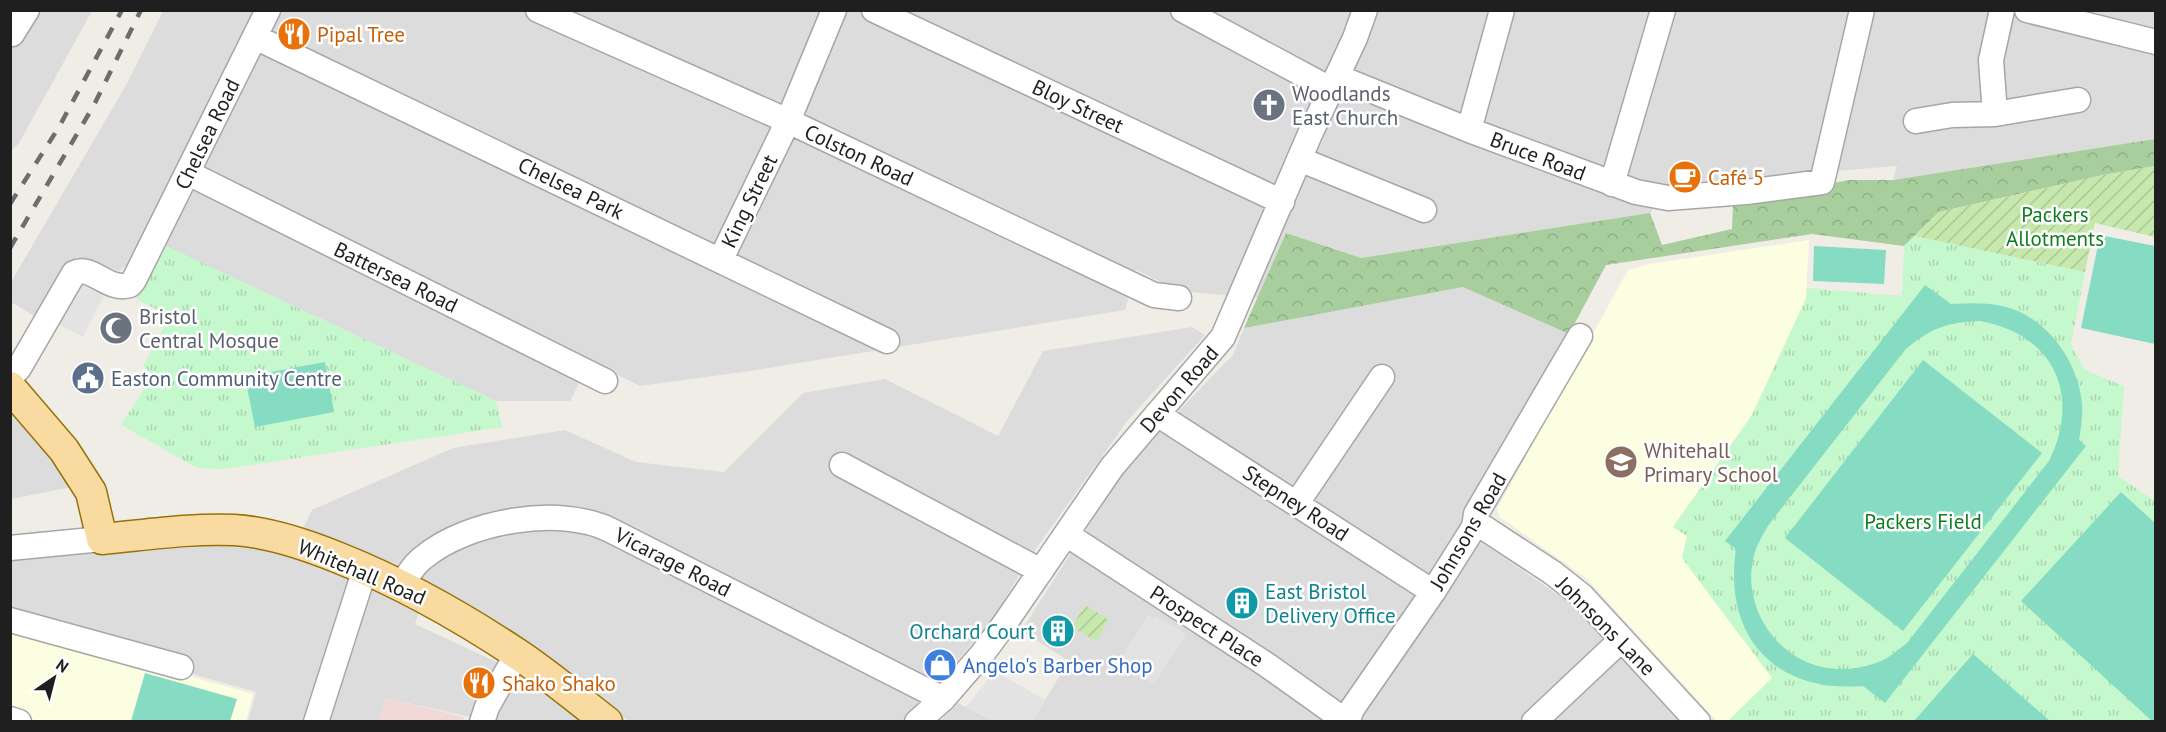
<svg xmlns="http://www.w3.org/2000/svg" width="2166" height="732" font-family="'PT Sans',sans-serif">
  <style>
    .residential { fill: #dddcdc }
    .commercial { fill: #f0d9d6 }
    .education { fill: #fcfee1 }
    .forest { fill: url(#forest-crowns) }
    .park { fill: url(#park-tufts) }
    .garden { fill: url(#garden-furrows) }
    .pitch { fill: #86dcc2; fill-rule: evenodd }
    .parking { fill: #e3e3e3 }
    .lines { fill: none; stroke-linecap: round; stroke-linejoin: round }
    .minor-casing { stroke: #a6a6a6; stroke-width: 27 }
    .major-casing { stroke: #977204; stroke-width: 33 }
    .minor { stroke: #fff; stroke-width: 24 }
    .major { stroke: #f9daa1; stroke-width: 30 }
    .rail { stroke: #6d6d6d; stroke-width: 4.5; stroke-dasharray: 12 12; stroke-linecap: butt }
    .labels { text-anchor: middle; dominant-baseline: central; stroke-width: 5; stroke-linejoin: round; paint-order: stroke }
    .food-label { font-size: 21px; fill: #c56008; stroke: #fff; text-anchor: start }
    .worship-label { font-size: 21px; fill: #5b616d; stroke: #fff; text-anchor: start }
    .street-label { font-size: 21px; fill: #1f1f1f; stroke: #fff }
    .park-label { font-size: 21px; fill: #0f7c20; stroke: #fff }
    .service-label { font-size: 21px; fill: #4e5e75; stroke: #fff; text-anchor: start }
    .education-label { font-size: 21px; fill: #785e54; stroke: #fff; text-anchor: start }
    .culture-label { font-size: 21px; fill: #0d838f; stroke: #fff; text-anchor: start }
    .shop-label { font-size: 21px; fill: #366cbe; stroke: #fff; text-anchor: start }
  </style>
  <defs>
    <pattern id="forest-crowns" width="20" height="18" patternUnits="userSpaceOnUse" patternTransform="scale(1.5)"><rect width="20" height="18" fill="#a7ce9c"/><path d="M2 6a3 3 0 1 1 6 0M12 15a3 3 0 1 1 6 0" fill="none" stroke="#8fb086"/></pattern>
    <pattern id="park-tufts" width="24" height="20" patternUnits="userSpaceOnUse" patternTransform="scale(1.5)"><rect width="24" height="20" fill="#c5f8cd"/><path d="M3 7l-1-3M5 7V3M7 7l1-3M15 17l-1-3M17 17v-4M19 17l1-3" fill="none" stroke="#a9d4b0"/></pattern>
    <pattern id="garden-furrows" width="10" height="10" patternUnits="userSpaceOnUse" patternTransform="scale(1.5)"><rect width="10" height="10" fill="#c6e8ad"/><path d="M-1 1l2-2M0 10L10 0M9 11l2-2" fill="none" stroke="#aac794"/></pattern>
  </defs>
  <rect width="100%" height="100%" fill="#f0ede6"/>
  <path class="residential" d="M11,11H92L19,143L11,151Z
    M163,11H2155V139L1893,180L1897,166L1671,184L1650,213L1361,258L1286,233L1258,298L1180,291L1136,270L1125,310L750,371L640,386L590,361L570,401H496L142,235L128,264L119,271L76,257L39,319L11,302V282L125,87Z
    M1463,287L1569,334L1459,527L1589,616L1684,721H1032L1069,661L1021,631L1130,461L1233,355L1244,328Z
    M1192,327L1205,335L1128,420L1033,553L987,627L941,679L914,718L905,721H629L517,637L302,530L312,510L453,448L565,430L636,462L724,472L803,393L885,379L998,436L1043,351Z
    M10,394L72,487L11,499Z
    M201,542L251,543L370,581L421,608L415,624L520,673L580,721H488L386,698L379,721H248L256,692L11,623L10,559Z
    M958,703L993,721L939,722Z"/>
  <path class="commercial" d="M386,698L464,717L463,721H379Z"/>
  <path class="education" d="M1809,240L1806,298L1752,415L1673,527L1687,536L1682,558L1772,678L1728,721H1717L1586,578L1500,517L1497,509L1628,270L1649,264Z
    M10,626L253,694L246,721H11Z"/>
  <path class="forest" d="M2155,139V166L2103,175L1939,212L1904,246L1812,234L1606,265L1569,334L1463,287L1244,328L1286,233L1361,258L1650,213L1662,245L1732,229L1733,205L1848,180H1893Z"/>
  <path class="park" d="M1915,236L2085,272L2071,344L2085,370L2124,386L2118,476L2155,501V721H1728L1772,678L1682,558L1687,536L1673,527L1752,415L1806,299L1807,288L1902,296L1904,246Z
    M162,244L496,401L502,427L224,469L197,468L121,425L153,375L143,366L170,316L136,299Z"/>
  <path class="garden" d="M2155,166V237L2095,223L2085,272L1915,236L1939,212L2103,175Z
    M1085,605L1109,620L1096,641L1072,627Z"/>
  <path class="pitch" d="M2100,235L2155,246V344L2081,328Z
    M1814,246L1886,250L1884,284L1813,281Z
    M1925,285L1951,304C1970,303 1988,302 2006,307C2048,318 2078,362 2082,403C2083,415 2081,428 2079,440L2086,446L1885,703L1863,686C1775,693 1723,637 1736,549L1725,541ZM1980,321C2053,334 2082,394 2049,461L1907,643C1898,650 1888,659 1876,663C1859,669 1840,671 1822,667C1774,657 1741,603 1754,556C1757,544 1763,534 1770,523L1905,350C1929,329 1947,322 1980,321Z
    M1923,360L2042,453L1903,631L1785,538Z
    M325,362L334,412L255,427L245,377Z
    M2121,492L2155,523V721H2152L2021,601Z
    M1973,654L2050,721H1914Z
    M145,673L237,699L230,721H131Z"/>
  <path class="parking" d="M78,283L104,296L83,337L58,324Z
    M1148,615L1154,619L1156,616L1186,634L1154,684L1118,662Z
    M995,671L1045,700L1032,721H993L966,707Z"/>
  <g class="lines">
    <g class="minor-casing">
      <path id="minor" d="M538,10L788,121L1154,295L1179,298
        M874,10L1282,202
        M1183,10L1332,90
        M2027,10L2156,42
        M12,34L27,10
        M255,37L887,341
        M1338,77L1469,130L1636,192L1668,198L1746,192L1822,182L1862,10
        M1995,114L1991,60L2002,10
        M1916,121L1952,115L1995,114L2078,100
        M1469,130L1502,10
        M1299,159L1424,210
        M188,173L605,381
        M1612,184L1663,10
        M721,259L788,121L834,10
        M10,378L19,368L74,273C91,264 108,292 130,285L134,280L268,10
        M1157,414L1433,592
        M842,465L1041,571
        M1297,503L1382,377
        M1474,527H1483L1553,573L1582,596L1698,722
        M1066,534L1267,665L1347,722
        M10,548L102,539
        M401,586C408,575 414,564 424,557C467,521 560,505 610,530L943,699
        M10,620L181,667
        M10,719L19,722
        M316,722L365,569
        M482,722L487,707L517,654
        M917,722L943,699L983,653L1003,626L1112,467L1223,337L1310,134L1355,38L1365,10
        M1347,722L1352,709L1433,592L1474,527L1476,514L1580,336
        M1534,722L1622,639"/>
    </g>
    <g class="major-casing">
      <path id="major" d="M10,387L64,450L91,492L102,539C146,535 190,528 234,530C270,532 307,545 339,558C402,583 460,616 516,653C548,674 577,699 607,722"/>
    </g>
    <use href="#minor" class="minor"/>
    <use href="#major" class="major"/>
    <path class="rail" d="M10,204L59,127L122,10
      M10,248L94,105L141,10"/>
  </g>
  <defs>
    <g id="restaurant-disc" transform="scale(1.725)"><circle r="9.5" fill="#e8710a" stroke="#fff"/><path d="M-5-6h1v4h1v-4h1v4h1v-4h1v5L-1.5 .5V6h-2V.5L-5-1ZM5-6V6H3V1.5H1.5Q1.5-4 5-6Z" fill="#fff"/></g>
    <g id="church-disc" transform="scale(1.725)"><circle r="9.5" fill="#6b7280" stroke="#fff"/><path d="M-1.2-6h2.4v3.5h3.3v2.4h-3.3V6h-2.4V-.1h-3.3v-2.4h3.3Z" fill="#fff"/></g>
    <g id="cafe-disc" transform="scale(1.725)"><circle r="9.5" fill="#e8710a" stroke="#fff"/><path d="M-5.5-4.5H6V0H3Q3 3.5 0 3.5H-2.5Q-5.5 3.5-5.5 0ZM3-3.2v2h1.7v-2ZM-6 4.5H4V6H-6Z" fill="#fff"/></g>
    <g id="mosque-disc" transform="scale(1.725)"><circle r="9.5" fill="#6b7280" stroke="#fff"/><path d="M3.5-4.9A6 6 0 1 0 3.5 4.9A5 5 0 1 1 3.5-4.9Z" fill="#fff"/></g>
    <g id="civic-disc" transform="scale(1.725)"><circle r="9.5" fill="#5c6f8a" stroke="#fff"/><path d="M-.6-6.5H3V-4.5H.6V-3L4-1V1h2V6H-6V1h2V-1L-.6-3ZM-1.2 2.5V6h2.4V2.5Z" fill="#fff"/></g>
    <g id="school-disc" transform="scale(1.725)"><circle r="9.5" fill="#8d6e63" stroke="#fff"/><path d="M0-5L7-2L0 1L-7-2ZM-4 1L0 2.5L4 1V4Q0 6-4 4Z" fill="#fff"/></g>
    <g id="building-disc" transform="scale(1.725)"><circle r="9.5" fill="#0f9aa8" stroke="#fff"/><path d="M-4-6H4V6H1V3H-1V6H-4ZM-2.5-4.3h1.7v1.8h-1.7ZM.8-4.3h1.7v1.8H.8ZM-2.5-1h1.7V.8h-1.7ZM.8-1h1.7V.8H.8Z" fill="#fff"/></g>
    <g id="shop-disc" transform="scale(1.725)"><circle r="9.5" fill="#3f7fe0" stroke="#fff"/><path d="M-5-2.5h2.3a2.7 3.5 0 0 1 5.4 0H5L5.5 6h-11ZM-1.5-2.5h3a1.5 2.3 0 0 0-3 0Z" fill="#fff"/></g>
  </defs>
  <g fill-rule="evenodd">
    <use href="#restaurant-disc" x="294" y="34"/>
    <use href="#church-disc" x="1269" y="105"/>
    <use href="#cafe-disc" x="1685" y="177"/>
    <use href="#mosque-disc" x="116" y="328"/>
    <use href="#civic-disc" x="88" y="378"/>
    <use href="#school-disc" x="1621" y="462"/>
    <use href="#building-disc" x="1242" y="603"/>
    <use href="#building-disc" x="1058" y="631"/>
    <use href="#shop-disc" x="940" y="665"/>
    <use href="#restaurant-disc" x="479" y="683"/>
  </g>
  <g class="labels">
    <g class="food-label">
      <text x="317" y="34">Pipal Tree</text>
      <text x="1708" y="177">Café 5</text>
      <text x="502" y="683">Shako Shako</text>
    </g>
    <g class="worship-label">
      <text x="1292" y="93">Woodlands<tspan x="1292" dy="24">East Church</tspan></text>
      <text x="139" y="316">Bristol<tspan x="139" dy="24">Central Mosque</tspan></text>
    </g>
    <g class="street-label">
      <text transform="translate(1078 106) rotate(25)">Bloy Street</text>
      <text transform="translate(207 134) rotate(-64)">Chelsea Road</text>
      <text transform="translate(859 155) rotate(25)">Colston Road</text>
      <text transform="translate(1538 156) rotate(21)">Bruce Road</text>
      <text transform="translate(571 188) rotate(26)">Chelsea Park</text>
      <text transform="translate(749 201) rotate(-64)">King Street</text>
      <text transform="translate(396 277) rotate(26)">Battersea Road</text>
      <text transform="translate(1179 389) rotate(-49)">Devon Road</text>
      <text transform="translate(1296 503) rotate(33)">Stepney Road</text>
      <text transform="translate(1468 531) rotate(-60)">Johnsons Road</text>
      <text transform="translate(673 562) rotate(27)">Vicarage Road</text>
      <text transform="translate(362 572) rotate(23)">Whitehall Road</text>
      <text transform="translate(1207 626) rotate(33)">Prospect Place</text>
      <text transform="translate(1606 626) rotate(45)">Johnsons Lane</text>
    </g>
    <g class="park-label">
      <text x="2055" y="214">Packers<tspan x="2055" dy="24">Allotments</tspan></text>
      <text x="1923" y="521">Packers Field</text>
    </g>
    <g class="service-label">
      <text x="111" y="378">Easton Community Centre</text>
    </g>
    <g class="education-label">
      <text x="1644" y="450">Whitehall<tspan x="1644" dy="24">Primary School</tspan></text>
    </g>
    <g class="culture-label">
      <text x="1265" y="591">East Bristol<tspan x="1265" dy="24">Delivery Office</tspan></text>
      <text x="1035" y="631" text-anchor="end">Orchard Court</text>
    </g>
    <g class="shop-label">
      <text x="963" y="665">Angelo's Barber Shop</text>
    </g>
  </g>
  <rect width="2166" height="732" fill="none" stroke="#1f1f1f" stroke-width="24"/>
  <g transform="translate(54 678) rotate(35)" stroke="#ffffff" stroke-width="4.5" paint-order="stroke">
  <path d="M0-4.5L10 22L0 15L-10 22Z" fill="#1f1f1f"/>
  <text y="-9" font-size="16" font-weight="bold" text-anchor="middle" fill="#1f1f1f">N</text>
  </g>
</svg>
